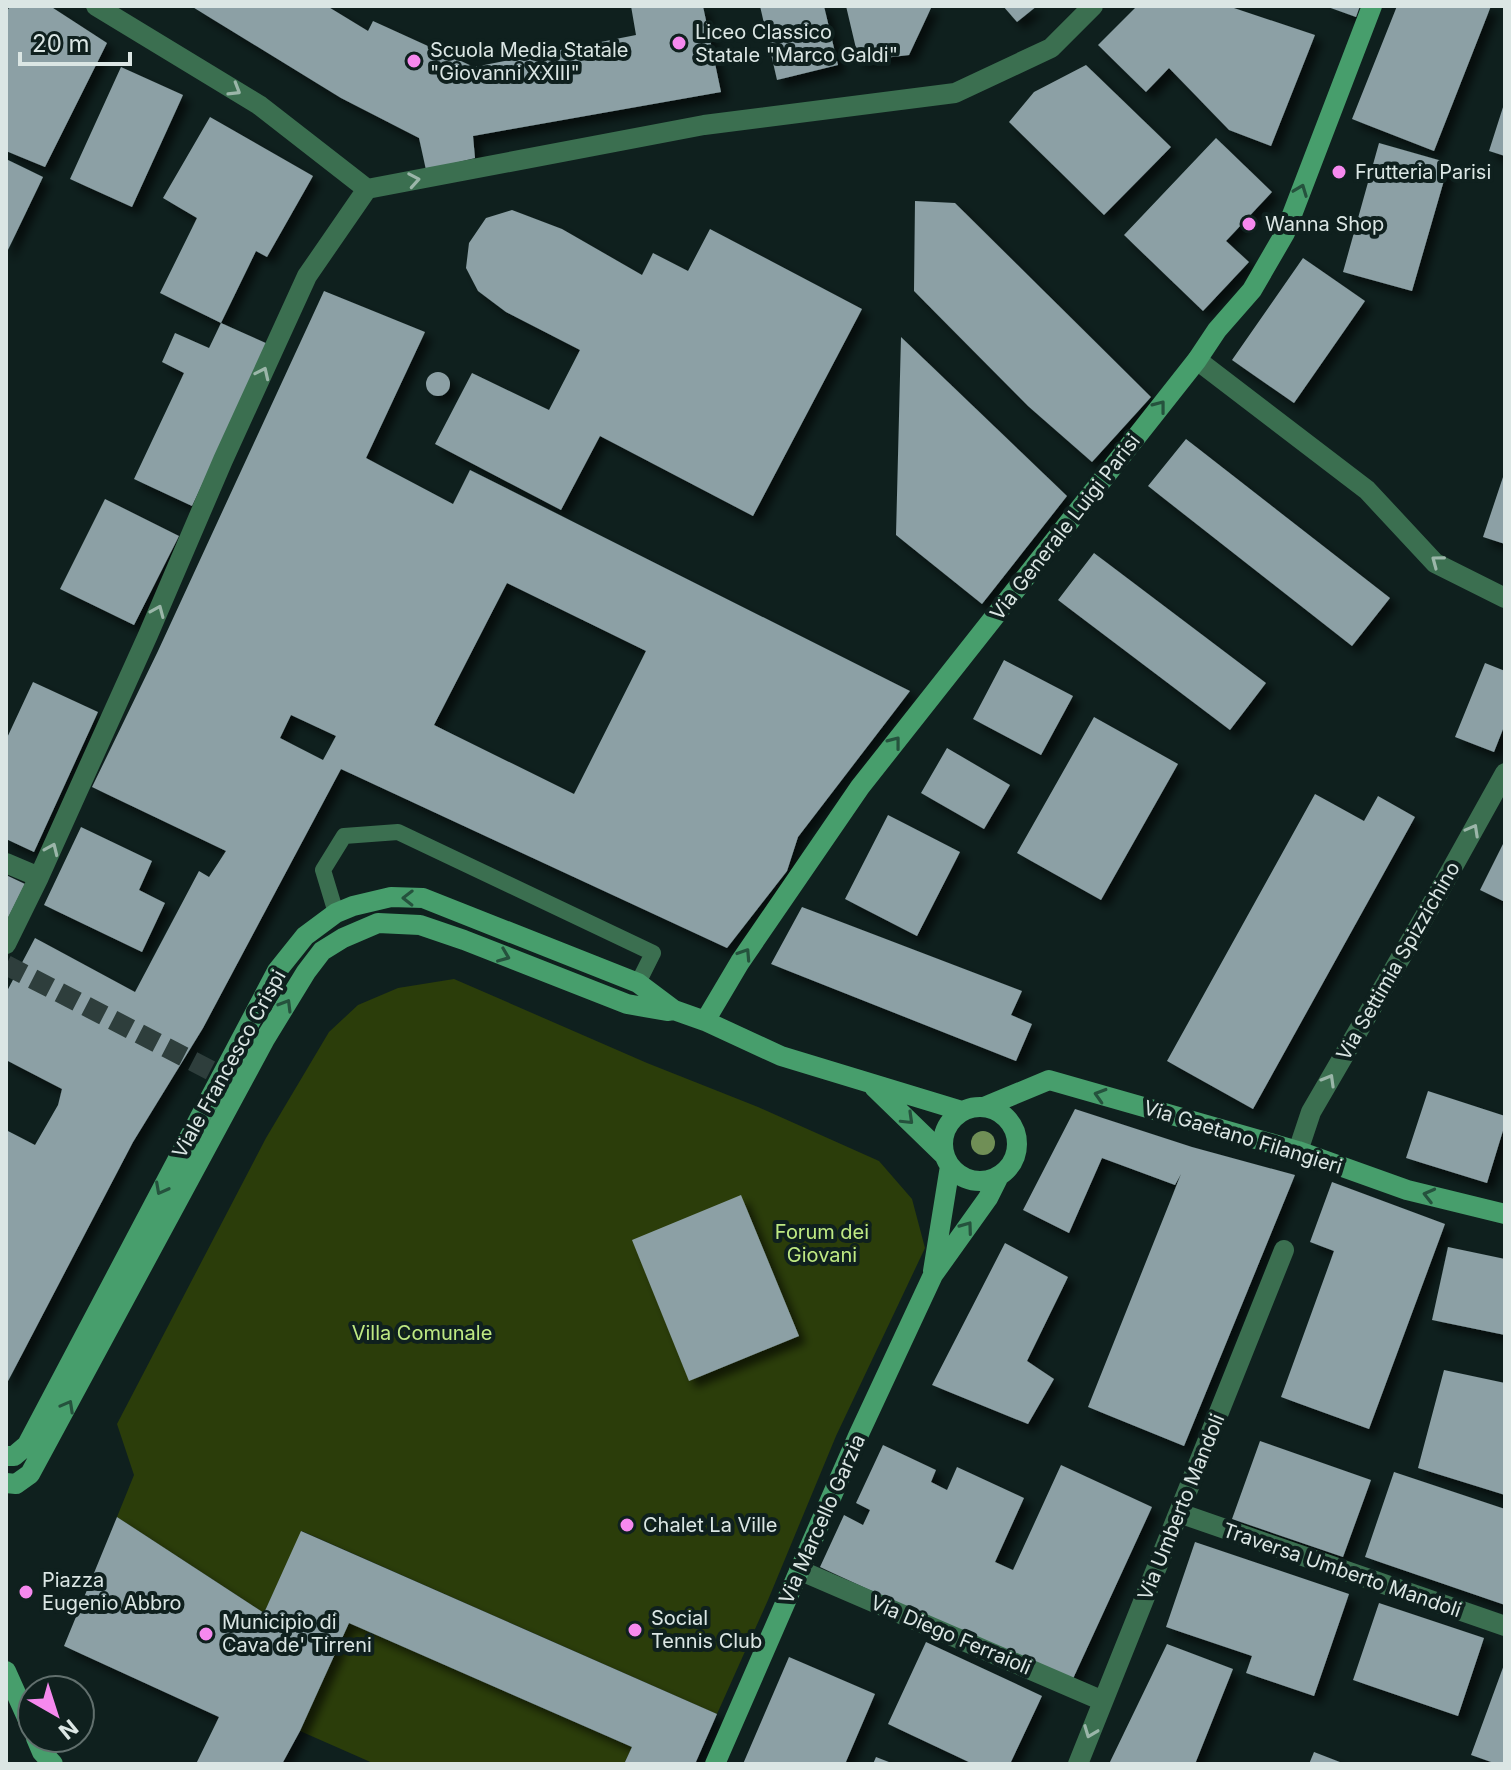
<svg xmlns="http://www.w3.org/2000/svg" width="1511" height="1770" font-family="Inter,sans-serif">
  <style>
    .green { fill: #2b3d0a }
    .building { fill: #8ca0a5; fill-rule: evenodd; filter: url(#shadow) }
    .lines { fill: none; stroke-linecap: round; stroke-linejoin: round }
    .street-tunnel { stroke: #2e3e3c; stroke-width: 20; stroke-dasharray: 20 10; stroke-linecap: butt }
    .lane { stroke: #3b6f50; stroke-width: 16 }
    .street { stroke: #3b6f50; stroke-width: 20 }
    .secondary { stroke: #479e6c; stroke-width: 20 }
    .tree { fill: #708f56 }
    .oneway { stroke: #9bb6a9 }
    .oneway2 { stroke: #25523d }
    .poi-dot { fill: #f689ee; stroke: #0f201e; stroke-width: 3 }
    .labels { text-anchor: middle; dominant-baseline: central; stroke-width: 8; stroke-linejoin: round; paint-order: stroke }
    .poi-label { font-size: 20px; fill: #dbe6e4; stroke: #0f201e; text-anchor: start }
    .street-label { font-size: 20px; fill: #dbe6e4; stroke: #0f201e }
    .park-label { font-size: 20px; fill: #bfe983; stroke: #0f201e }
  </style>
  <defs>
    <filter id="shadow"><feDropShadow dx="7" dy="7" stdDeviation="4" flood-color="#0009"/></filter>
  </defs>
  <rect width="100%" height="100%" fill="#0f201e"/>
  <path class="green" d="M454,979L647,1063L758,1107L879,1161L912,1199L925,1248L836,1436L768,1600L717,1714L302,1531L264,1613L117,1517L134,1475L117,1424L266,1138L329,1032L358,1005L398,988Z
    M349,1623L632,1747L624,1764H375L300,1731Z"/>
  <path class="building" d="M10,6H50L107,43L45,167L6,151V13Z
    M191,6H327L368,31L373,21L474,67L636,35L631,6H703L721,92L473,136L475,158L426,170L419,138L341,98Z
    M760,6H824L838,65L777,80Z
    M846,6H932L909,55L859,61Z
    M1003,6H1037L1017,22Z
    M1137,6H1228L1315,35L1271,146L1229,130L1169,68L1146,92L1098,45Z
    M1325,6H1360L1356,17Z
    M1397,6H1491L1434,151L1352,119Z
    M1086,65L1171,147L1104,215L1009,122L1034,92Z
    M121,67L183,95L132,207L70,179Z
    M1504,104H1505V156L1489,151Z
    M210,117L313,176L267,257L256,251L221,323L268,344L192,506L134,479L184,373L162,362L175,333L209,348L221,323L160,293L197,218L163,198Z
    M1216,138L1272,192L1226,241L1249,262L1203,311L1124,235Z
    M1379,143L1449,163L1412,291L1343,272Z
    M6,159L43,177L6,254Z
    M915,201L955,203L1151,397L1092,462L1028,406L914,291Z
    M512,210L562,229L642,275L653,253L688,271L710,229L862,309L753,516L600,436L561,510L435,444L472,373L549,410L580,350L506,312L478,291L466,268L469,243L486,218Z
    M1303,258L1365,301L1294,403L1232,360Z
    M324,291L425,332L366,458L453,504L470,470L910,691L798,837L787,871L727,948L341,769L203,1028L133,1142L6,1385V1130L35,1145L58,1105L62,1089L6,1060V993L35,938L135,992L199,871L209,877L226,851L92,787L158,651ZM507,583L646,651L574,794L434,725ZM291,715L336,736L323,760L280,738Z
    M901,337L1067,496L982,604L896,535Z
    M426 384a12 12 0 1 1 24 0a12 12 0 1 1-24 0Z
    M1186,439L1390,598L1352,646L1148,486Z
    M1504,474H1505V544L1483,537Z
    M105,499L179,536L134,625L60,589Z
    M1094,553L1266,683L1230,730L1058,600Z
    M1004,660L1073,696L1041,755L973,719Z
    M1485,663L1505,671V724L1494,752L1455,737Z
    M33,682L98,712L34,852L6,839V740Z
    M1094,717L1178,764L1101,900L1017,853Z
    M947,748L1010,785L984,829L921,793Z
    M1315,794L1364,821L1378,796L1415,817L1253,1109L1167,1061Z
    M888,815L960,852L917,936L845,899Z
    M81,827L152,861L139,890L165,903L142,952L44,905Z
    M1505,840V902L1480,890Z
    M6,875L25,884L6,922Z
    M802,907L1022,991L1011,1015L1032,1024L1016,1061L771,964Z
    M1428,1091L1505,1116V1124L1487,1183L1406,1158Z
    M1075,1109L1192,1147L1295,1175L1184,1446L1088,1407L1181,1174L1175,1185L1102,1158L1069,1233L1023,1210Z
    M1332,1182L1445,1224L1369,1429L1281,1397L1334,1251L1310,1242Z
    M741,1195L799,1336L689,1381L632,1240Z
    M1005,1243L1068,1277L1027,1361L1054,1379L1028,1424L932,1385Z
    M1448,1247L1505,1259V1335L1432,1320Z
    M1444,1370L1505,1383V1495L1418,1468Z
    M1260,1441L1371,1480L1343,1557L1232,1519Z
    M883,1445L936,1470L931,1482L947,1490L957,1467L1024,1498L995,1562L1013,1570L1061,1465L1152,1507L1071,1683L820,1567L844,1515L863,1525L870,1510L856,1503Z
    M1394,1472L1505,1509V1605L1365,1557Z
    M117,1517L264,1613L301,1531L717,1714L695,1764H624L632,1747L349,1623L300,1731L282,1764H196L219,1717L64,1646Z
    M1195,1542L1349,1594L1314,1696L1246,1673L1252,1656L1166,1627Z
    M1379,1603L1484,1638L1458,1716L1353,1680Z
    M926,1642L1042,1696L1010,1764H973L888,1724Z
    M1167,1644L1233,1669L1195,1764H1109Z
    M789,1657L875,1694L845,1764H743Z
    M1505,1662V1764H1497L1471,1755Z
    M1314,1752L1345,1764H1309Z
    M876,1757L894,1764H873Z"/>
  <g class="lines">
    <path class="street-tunnel" d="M6,965L237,1084"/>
    <path class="lane" d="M336,913L323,870L344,836L398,832L653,953L638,983"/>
    <path class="street" d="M96,6L259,105L367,189
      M1197,360L1367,490L1435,563L1505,598
      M6,863L39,877
      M6,944L39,877L148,635L223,460L307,276L367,189L704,125L955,93L1051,48L1093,6
      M1298,1151L1311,1112L1440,890L1505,773
      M1179,1513L1505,1626
      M799,1570L1103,1701
      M1078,1764L1284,1250"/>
    <path class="secondary" d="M705,1021L740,962L860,787L1197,360L1217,330L1252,290L1285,233L1372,6
      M874,1087L944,1155
      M943 1144a37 37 0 1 1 74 0a37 37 0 1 1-74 0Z
      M984,1107L1049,1080L1298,1151L1407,1190L1505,1214
      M933,1271L950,1166
      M6,1456H14L27,1445L277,971L305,936L336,913L353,906L391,897L423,898L638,983L674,1010L705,1021L781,1056L962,1111
      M6,1483L16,1484L30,1474L265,1039L306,972L322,951L343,938L378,923L420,925L464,940L627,1004L667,1011L674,1010
      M6,1671L32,1729
      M36,1738L42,1752L53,1764
      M715,1764L858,1436L933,1275L988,1198L999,1176"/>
  </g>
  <circle class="tree" cx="983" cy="1143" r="12"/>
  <defs><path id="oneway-chevron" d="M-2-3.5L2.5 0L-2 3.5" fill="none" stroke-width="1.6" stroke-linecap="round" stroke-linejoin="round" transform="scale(2)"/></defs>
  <g class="oneway">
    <use href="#oneway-chevron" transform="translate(235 90) rotate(31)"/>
    <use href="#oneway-chevron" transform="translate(414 180) rotate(-10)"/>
    <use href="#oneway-chevron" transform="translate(263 373) rotate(-65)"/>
    <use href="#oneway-chevron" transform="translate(1437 561) rotate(-143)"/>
    <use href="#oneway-chevron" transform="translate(158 611) rotate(-67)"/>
    <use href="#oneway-chevron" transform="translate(1473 830) rotate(-61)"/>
    <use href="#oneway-chevron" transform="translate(52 849) rotate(-66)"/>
    <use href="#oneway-chevron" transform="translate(1329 1080) rotate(-60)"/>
    <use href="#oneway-chevron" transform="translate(1090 1732) rotate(111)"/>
  </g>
  <g class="oneway2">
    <use href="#oneway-chevron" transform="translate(1301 190) rotate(-69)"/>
    <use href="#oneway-chevron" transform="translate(1160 406) rotate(-52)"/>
    <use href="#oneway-chevron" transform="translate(895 742) rotate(-52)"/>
    <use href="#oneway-chevron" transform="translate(408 898) rotate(-179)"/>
    <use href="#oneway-chevron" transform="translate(745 954) rotate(-57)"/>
    <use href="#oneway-chevron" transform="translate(504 956) rotate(22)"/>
    <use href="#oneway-chevron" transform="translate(286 1005) rotate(-59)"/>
    <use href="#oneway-chevron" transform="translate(1100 1095) rotate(-163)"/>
    <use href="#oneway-chevron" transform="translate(908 1119) rotate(44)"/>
    <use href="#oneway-chevron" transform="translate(161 1189) rotate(118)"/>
    <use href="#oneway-chevron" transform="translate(1429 1195) rotate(-166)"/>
    <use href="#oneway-chevron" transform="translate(967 1227) rotate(-54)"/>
    <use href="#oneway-chevron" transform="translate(68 1406) rotate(-61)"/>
  </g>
  <g class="poi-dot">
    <circle cx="679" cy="43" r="8"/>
    <circle cx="414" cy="61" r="8"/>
    <circle cx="1339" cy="172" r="8"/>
    <circle cx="1249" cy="224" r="8"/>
    <circle cx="627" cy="1525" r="8"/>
    <circle cx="26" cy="1592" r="8"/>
    <circle cx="635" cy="1630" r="8"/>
    <circle cx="206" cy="1634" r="8"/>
  </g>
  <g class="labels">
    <g class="poi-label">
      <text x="695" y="32">Liceo Classico<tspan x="695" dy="23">Statale "Marco Galdi"</tspan></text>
      <text x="430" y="50">Scuola Media Statale<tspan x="430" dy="23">"Giovanni XXIII"</tspan></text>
      <text x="1355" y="172">Frutteria Parisi</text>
      <text x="1265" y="224">Wanna Shop</text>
      <text x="643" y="1525">Chalet La Ville</text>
      <text x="42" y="1580">Piazza<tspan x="42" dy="23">Eugenio Abbro</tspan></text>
      <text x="651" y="1618">Social<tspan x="651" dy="23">Tennis Club</tspan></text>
      <text x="222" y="1622">Municipio di<tspan x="222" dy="23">Cava de' Tirreni</tspan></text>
    </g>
    <g class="street-label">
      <text transform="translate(1065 527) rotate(-52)">Via Generale Luigi Parisi</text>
      <text transform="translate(1398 961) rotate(-60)">Via Settimia Spizzichino</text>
      <text transform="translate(229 1064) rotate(-61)">Viale Francesco Crispi</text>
      <text transform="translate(1243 1137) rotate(17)">Via Gaetano Filangieri</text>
      <text transform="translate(1181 1507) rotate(-68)">Via Umberto Mandoli</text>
      <text transform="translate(822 1519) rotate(-66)">Via Marcello Garzia</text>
      <text transform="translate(1342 1570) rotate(19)">Traversa Umberto Mandoli</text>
      <text transform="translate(951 1635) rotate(23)">Via Diego Ferraioli</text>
    </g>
    <g class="park-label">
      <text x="822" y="1232">Forum dei<tspan x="822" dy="23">Giovani</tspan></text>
      <text x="422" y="1333">Villa Comunale</text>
    </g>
  </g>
  <rect width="1511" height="1770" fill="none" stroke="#dbe6e4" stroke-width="16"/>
  <g transform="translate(56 1714) rotate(141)"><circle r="38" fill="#0f201e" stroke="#616f6d" stroke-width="2"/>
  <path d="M0-6L14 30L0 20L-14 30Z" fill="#f689ee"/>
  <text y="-12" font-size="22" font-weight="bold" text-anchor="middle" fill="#dbe6e4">N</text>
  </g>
  <path d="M20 52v12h110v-12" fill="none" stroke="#dbe6e4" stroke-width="4"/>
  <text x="32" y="52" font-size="24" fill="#dbe6e4" stroke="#0f201e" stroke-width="6" paint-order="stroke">20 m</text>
</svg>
